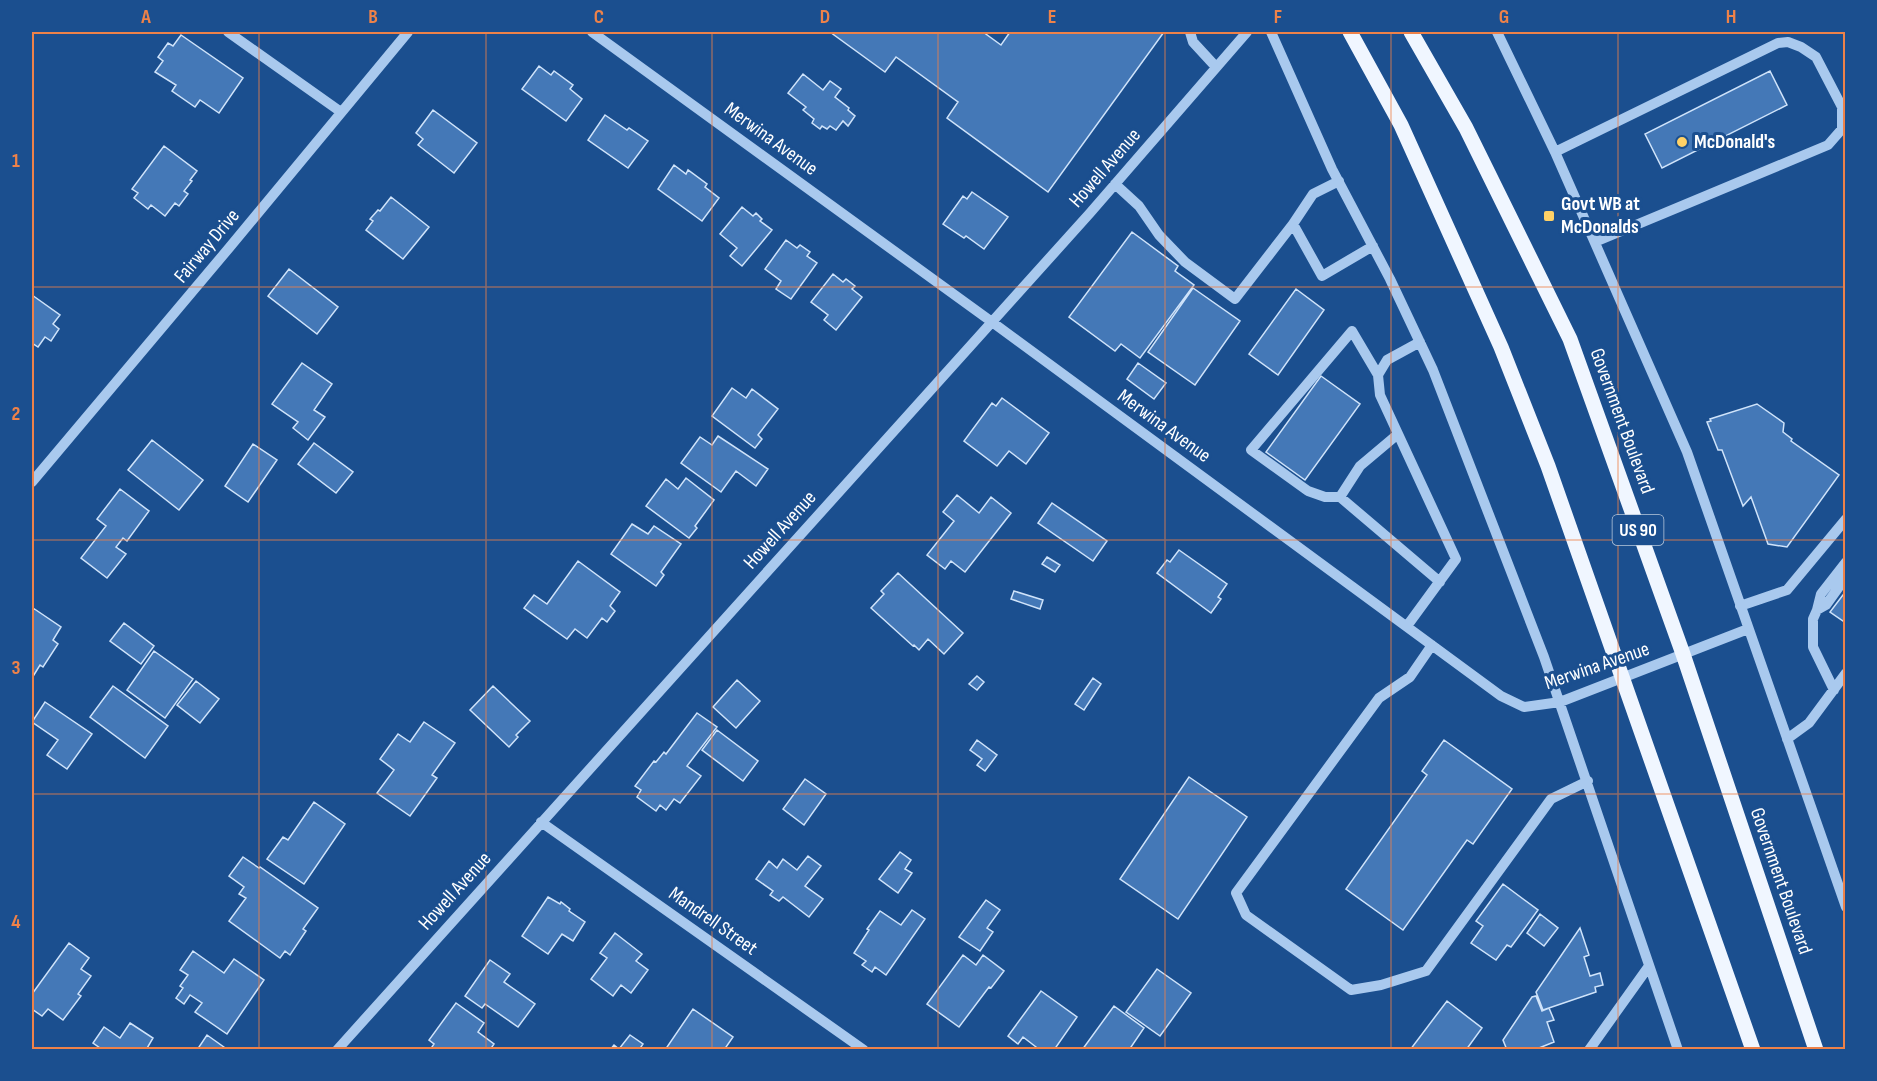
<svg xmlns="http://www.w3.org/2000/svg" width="1877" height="1081" font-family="'Sofia Sans Condensed',sans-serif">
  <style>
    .building { fill: #4478b7; stroke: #cfe3fa; stroke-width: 1.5 }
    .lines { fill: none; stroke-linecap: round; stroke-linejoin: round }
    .minor { stroke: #a9c9ee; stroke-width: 10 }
    .major { stroke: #f0f6ff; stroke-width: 15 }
    .grid { fill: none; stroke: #ee8249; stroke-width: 1.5; stroke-opacity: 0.55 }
    .poi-dot { fill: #ffd166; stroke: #1b4f8f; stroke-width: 2 }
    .labels { text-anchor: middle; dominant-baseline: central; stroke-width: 6; stroke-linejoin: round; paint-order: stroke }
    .shield { fill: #1b4f8f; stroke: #bbcadd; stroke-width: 1.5 }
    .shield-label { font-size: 18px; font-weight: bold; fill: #fff }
    .street-label { font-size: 20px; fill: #fff; stroke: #1b4f8f }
    .poi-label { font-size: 20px; font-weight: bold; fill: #fff; stroke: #1b4f8f; text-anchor: start }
    .neatline { fill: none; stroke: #ee8249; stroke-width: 2 }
    .grid-label { font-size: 20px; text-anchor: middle; font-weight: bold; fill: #ee8249 }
  </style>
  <rect width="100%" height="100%" fill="#1b4f8f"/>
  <path class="building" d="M830,32H983L1001,45L1010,32H1164L1048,192L947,118L958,102L896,57L885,72Z
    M181,35L243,78L219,113L200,100L195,107L172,91L176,85L155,72L163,61L158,57L168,43L173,46Z
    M539,66L551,75L554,71L573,85L570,89L582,99L566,121L522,89Z
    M1770,71L1787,105L1662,168L1645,134Z
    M803,74L823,90L830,81L841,89L835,97L849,108L848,110L855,116L848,126L843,121L836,130L830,126L827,129L822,126L820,129L812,123L814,119L803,110L806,107L788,93Z
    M433,110L477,143L454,173L418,145L423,139L416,133Z
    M605,115L627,130L629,128L648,141L628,168L588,140Z
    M164,146L197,171L190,180L192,181L184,191L188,194L179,206L175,203L165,216L151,205L148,209L134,198L138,193L132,189Z
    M674,165L686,174L688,170L707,184L705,187L719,198L702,221L658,189Z
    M972,192L1008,217L984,249L966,236L964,238L943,224L963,196L967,199Z
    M391,197L429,227L403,259L366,230L373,221L370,219L378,210L380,211Z
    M742,207L753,216L756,213L762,219L760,221L772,230L742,266L730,256L737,248L720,234Z
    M1132,232L1178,266L1175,271L1194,285L1140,358L1121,344L1115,351L1069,317Z
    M786,240L797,248L800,245L810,252L807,256L817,263L791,299L776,289L781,281L765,269Z
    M289,269L338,307L317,334L268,296Z
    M833,274L843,282L846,279L855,286L852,289L862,297L836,330L824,320L828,315L811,302Z
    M1193,288L1240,321L1195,385L1148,352Z
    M1296,289L1324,310L1278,375L1249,354Z
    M32,295L60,315L53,324L59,329L51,341L45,337L38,347L32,343Z
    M302,363L332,384L314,410L325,417L308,440L293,428L298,422L272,404Z
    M1138,363L1166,383L1154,399L1127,379Z
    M1321,376L1360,404L1305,480L1266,452Z
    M732,388L746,398L752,389L778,409L758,435L762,439L755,448L712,416Z
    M1002,398L1049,433L1026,464L1009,451L997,466L964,441L992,403L996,406Z
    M1757,404L1784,423L1783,432L1792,439L1791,441L1839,475L1787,547L1768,544L1751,497L1743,506L1722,450H1718L1707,422L1711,421L1710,419Z
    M718,436L768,469L756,486L736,471L721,492L681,463L700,437L712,445Z
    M152,440L203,480L179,510L128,470Z
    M314,443L353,472L336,493L298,464Z
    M253,444L277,460L248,502L225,486Z
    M686,478L714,500L695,526L697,528L689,538L646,506L666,479L678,489Z
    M120,489L149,511L127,541L123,538L116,547L126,554L107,578L81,558L106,526L97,519Z
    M957,495L979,513L991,497L1011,513L965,572L951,561L945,569L927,555L954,521L943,512Z
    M1052,503L1107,541L1093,561L1038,523Z
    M632,524L648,534L654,526L681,544L661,572L664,575L656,586L611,554Z
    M1179,550L1227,584L1218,597L1221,599L1211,613L1157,573L1167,560L1170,562Z
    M1047,557L1060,565L1055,572L1042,564Z
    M578,561L620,592L610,606L615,611L607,622L602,618L587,638L575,629L567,639L524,608L534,595L547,604Z
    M898,573L963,633L944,654L928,639L919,650L914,645L913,646L871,608L884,594L881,591Z
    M1014,591L1043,600L1040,609L1011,599Z
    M1846,591V623L1830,612Z
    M33,608L61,627L53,640L58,644L43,667L40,665L32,678V611Z
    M124,623L154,646L141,664L110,641Z
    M154,651L193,679L165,718L127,690Z
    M977,676L984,682L977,690L969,684Z
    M1093,678L1101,684L1084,710L1075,704Z
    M737,680L760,701L736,728L713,707Z
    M196,681L219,699L200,723L177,705Z
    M113,686L168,726L145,758L90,717Z
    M493,686L530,721L516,735L518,737L509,747L470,710Z
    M45,702L92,734L67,769L47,755L58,740L32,722Z
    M697,713L717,727L687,766L701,776L680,803L674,799L666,810L660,805L656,811L637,797L641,790L635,786L654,761L656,762L664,752L666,754Z
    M424,722L455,743L432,775L437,778L410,816L377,793L394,770L380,759L398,734L410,742Z
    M717,730L758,761L743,781L702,750Z
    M977,740L997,755L985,771L977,765L982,759L970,750Z
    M1444,740L1512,789L1473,844L1467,840L1403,930L1346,889L1427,775L1422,771Z
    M1189,777L1247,817L1178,919L1120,879Z
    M805,779L826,794L804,825L783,809Z
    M314,802L345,824L304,884L267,859L283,837L288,840Z
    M900,852L911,860L905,869L912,873L898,893L879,879Z
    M808,856L821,866L805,886L823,899L809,917L783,897L779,901L770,895L773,891L756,879L769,861L777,868L783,859L797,870Z
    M243,857L259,868L260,867L318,908L303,929L306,931L290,955L285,951L280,958L229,921L246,898L239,894L244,887L229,876Z
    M1503,884L1538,910L1511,947L1507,945L1496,960L1471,943L1483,926L1476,921Z
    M548,897L560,904L561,902L570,909L569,911L585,922L573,941L562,934L548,954L522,936Z
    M986,900L1000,910L987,928L993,932L980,951L959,937Z
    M912,910L925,919L886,975L875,967L872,972L862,965L866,961L854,953L869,930L867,929L880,911L901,925Z
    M1540,914L1558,928L1544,946L1527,933Z
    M1580,928L1589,955L1584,957L1590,976L1600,973L1603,985L1595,987L1596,992L1543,1010L1536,992Z
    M615,933L642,954L636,961L648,970L631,993L621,985L613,996L591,979L607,958L600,953Z
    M69,943L89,958L81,969L91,976L78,994L81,996L63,1020L48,1009L42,1016L32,1009V994Z
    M193,951L224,973L234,959L264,980L227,1034L195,1012L202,1003L190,995L184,1004L176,998L183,988L180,986L188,975L180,970Z
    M963,955L976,965L983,955L1004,971L991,988L989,987L959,1027L927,1004Z
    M490,960L510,974L504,982L535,1004L518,1027L485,1004L482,1008L465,996Z
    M1157,969L1191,993L1160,1036L1126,1012Z
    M1041,991L1077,1017L1054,1050H1035L1036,1047L1023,1037L1018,1044L1008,1036Z
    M1536,996L1542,1011L1549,1008L1554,1020L1547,1022L1554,1042L1534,1050H1507L1503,1040L1532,997Z
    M1447,1001L1482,1028L1466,1050H1410Z
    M456,1003L484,1023L478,1032L494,1044L490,1050H430L434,1044L429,1040Z
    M1114,1006L1144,1028L1129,1050H1082Z
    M693,1009L733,1037L724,1050H665Z
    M130,1023L153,1038L146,1050H103L93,1043L104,1027L120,1038Z
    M207,1035L228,1050H197Z
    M630,1035L643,1044L639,1050H610L614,1045L619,1049Z"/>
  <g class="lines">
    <path class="minor" d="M228,32L341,112
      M592,32L992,322L1501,696L1524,707L1560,702L1748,629
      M1190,32L1193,42L1216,67
      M1271,32L1332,169L1390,279L1433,370L1544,657L1678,1050
      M1497,32L1555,152L1687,452L1846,907
      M1555,152L1778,43L1788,42L1801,47L1816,57L1842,107V129L1828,145L1595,242
      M1339,181L1313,194L1293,224L1322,276L1373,246
      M1115,184L1139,206L1159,235L1185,262L1235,299L1293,224
      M1398,434L1360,466L1340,497L1440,582
      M32,482L229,248L408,32
      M1340,497H1325L1308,491L1251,450L1352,331L1378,375
      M1740,606L1787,590L1846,519
      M1817,610L1826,605L1846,577
      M1407,626L1456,559L1380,395L1378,375L1387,360L1420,342
      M1432,645L1410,677L1379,698L1236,893L1246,915L1351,990L1381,985L1426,971L1551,799L1588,781
      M1834,690L1813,647V619L1817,610L1821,594L1846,562
      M1787,739L1809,723L1846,673
      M541,822L864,1050
      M337,1050L1090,213L1247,32
      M1589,1050L1649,966"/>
    <path class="major" d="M1350,32L1401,125L1501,347L1548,466L1753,1050
      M1411,32L1466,128L1570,339L1683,654L1816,1050"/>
  </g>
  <path class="grid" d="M259,32V1050M486,32V1050M712,32V1050M938,32V1050M1165,32V1050M1391,32V1050M1618,32V1050M32,287H1846M32,540H1846M32,794H1846"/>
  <g class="poi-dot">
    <circle cx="1682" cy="142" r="6"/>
    <rect x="1543" y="210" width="12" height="12" rx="3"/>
  </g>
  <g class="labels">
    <rect class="shield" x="1612.5" y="515" width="51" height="30" rx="4.5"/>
    <g class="shield-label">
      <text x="1638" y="530">US 90</text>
    </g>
    <g class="street-label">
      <text transform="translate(771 139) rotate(36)">Merwina Avenue</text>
      <text transform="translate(1105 168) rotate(-49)">Howell Avenue</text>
      <text transform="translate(207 246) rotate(-50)">Fairway Drive</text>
      <text transform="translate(1622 421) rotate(70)">Government Boulevard</text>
      <text transform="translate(1164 426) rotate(36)">Merwina Avenue</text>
      <text transform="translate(780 530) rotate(-48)">Howell Avenue</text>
      <text transform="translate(1597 666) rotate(-19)">Merwina Avenue</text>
      <text transform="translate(1781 881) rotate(71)">Government Boulevard</text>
      <text transform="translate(455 891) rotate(-48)">Howell Avenue</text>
      <text transform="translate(713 921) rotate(35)">Mandrell Street</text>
    </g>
    <g class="poi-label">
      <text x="1694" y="142">McDonald's</text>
      <text x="1561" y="204">Govt WB at<tspan x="1561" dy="23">McDonalds</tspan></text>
    </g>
  </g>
  <rect width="1877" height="1081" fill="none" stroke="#1b4f8f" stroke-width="66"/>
  <rect x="33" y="33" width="1811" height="1015" class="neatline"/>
  <g class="grid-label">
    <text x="146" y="23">A</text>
    <text x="373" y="23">B</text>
    <text x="599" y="23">C</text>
    <text x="825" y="23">D</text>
    <text x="1052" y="23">E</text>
    <text x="1278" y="23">F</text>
    <text x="1504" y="23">G</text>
    <text x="1731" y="23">H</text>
    <text x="16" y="167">1</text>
    <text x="16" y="420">2</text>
    <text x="16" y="674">3</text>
    <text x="16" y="928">4</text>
  </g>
</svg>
